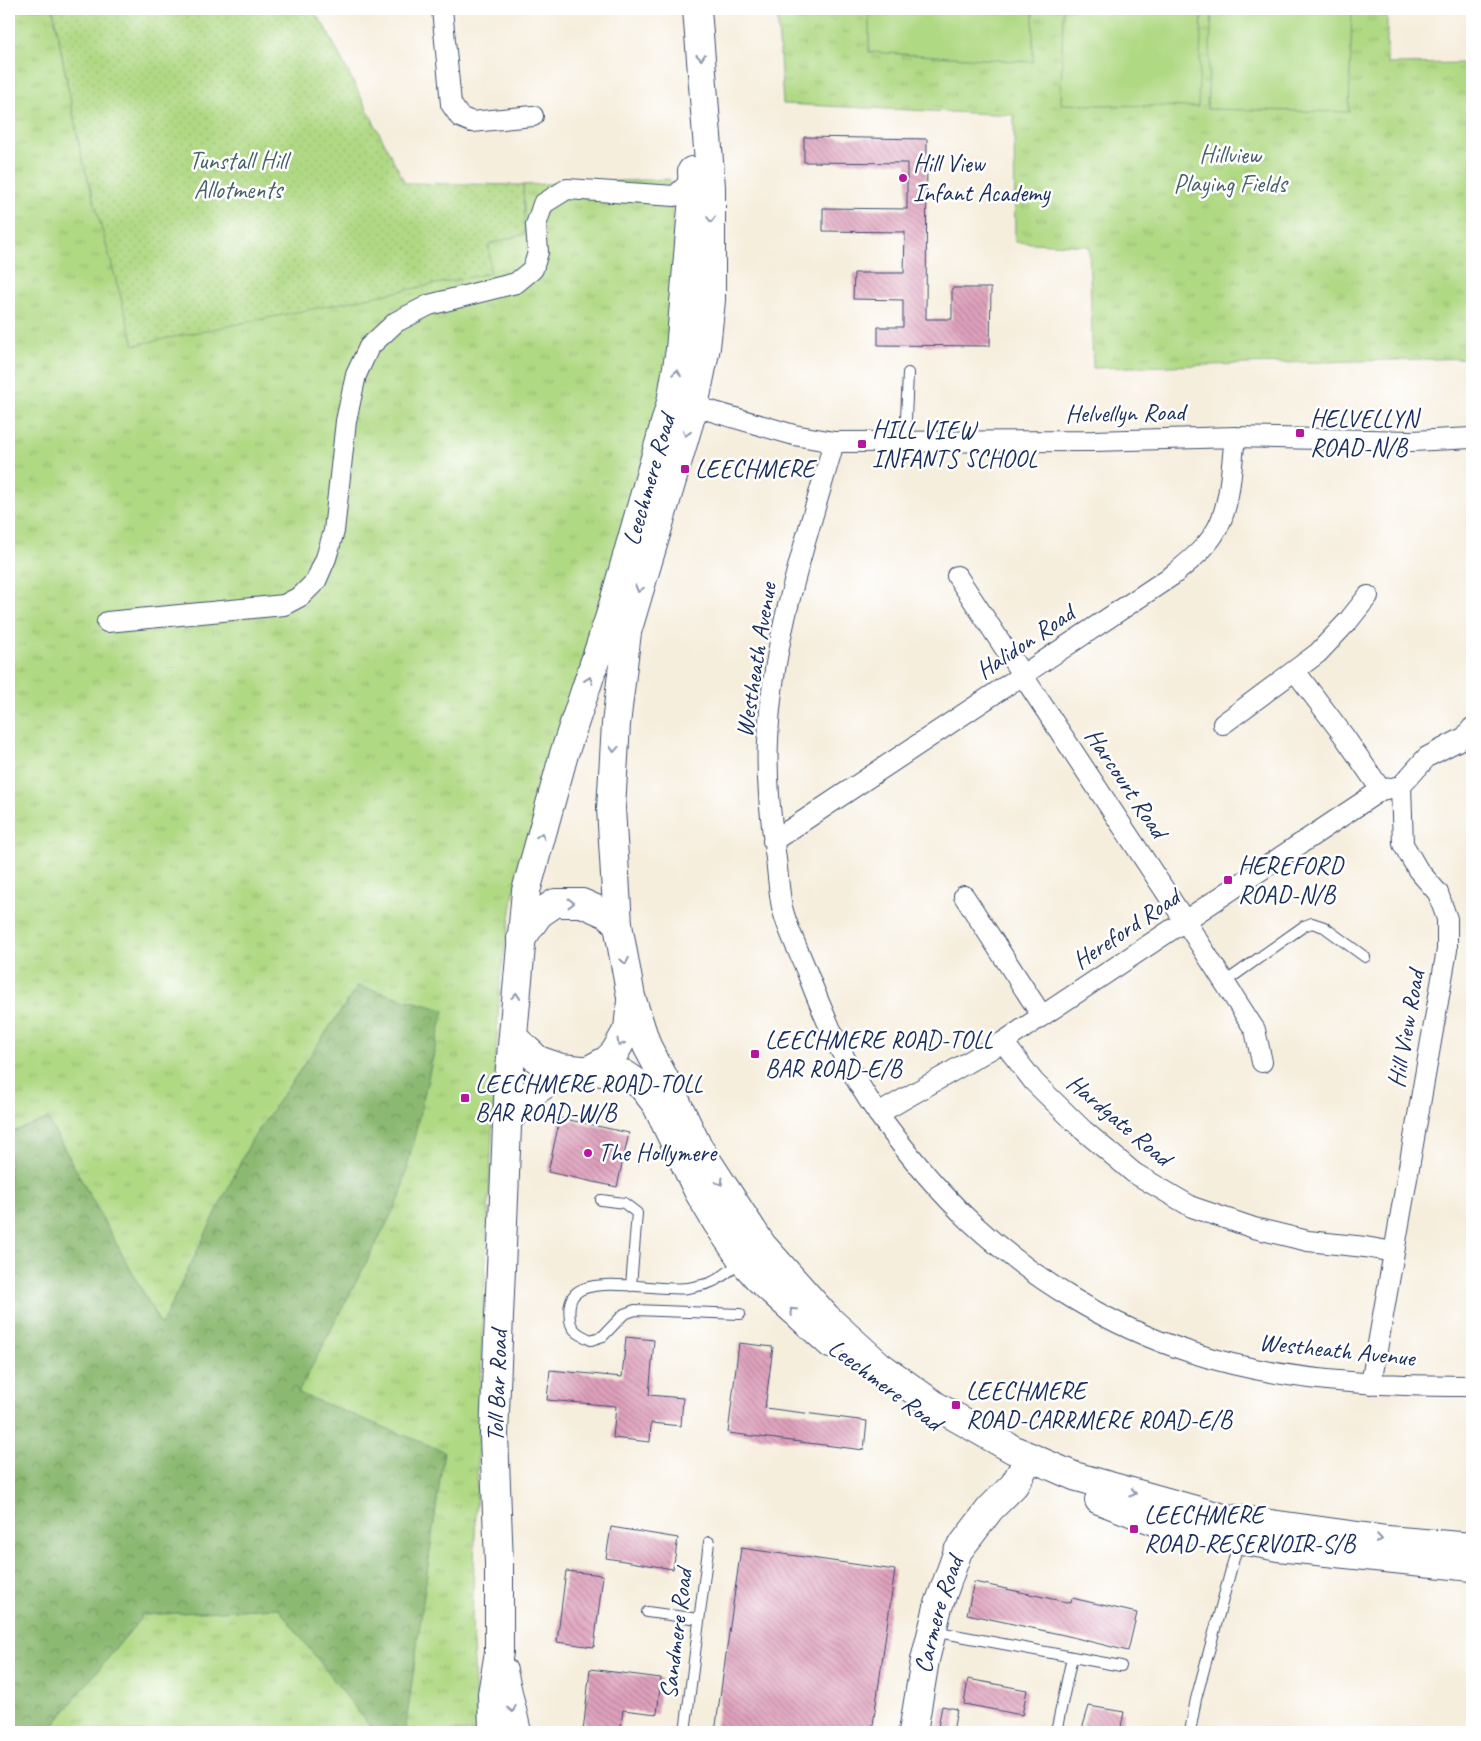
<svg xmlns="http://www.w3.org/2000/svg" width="1481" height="1741" font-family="Caveat,sans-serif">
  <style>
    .grass { fill: url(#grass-tufts); stroke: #668471 }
    .forest { fill: url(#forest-crowns); stroke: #547468 }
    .garden { fill: url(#garden-dots); stroke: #668471 }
    .pitch { fill: #b0d984; stroke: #668471 }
    .building { fill: url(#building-back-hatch) }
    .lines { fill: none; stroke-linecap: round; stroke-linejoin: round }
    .lane-casing { stroke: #3c4c71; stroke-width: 12 }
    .street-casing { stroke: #3c4c71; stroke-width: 22 }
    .secondary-casing { stroke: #3c4c71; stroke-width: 30 }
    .lane { stroke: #fff; stroke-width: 10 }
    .street { stroke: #fff; stroke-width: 20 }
    .secondary { stroke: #fff; stroke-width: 28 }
    .oneway { stroke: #8d97ae }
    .poi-dot { fill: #b5179e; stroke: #fff; stroke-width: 2 }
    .labels { text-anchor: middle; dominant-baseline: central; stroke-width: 5; stroke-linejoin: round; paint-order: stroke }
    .park-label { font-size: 25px; fill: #486269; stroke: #fff }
    .poi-label { font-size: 25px; fill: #1b2f5e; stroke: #fff; text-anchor: start }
    .street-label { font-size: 25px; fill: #1b2f5e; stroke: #fff }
  </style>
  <defs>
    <pattern id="grass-tufts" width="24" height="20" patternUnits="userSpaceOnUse" patternTransform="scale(1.25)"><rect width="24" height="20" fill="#b0d984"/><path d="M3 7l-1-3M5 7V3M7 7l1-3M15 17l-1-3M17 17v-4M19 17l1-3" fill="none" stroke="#97bb74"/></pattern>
    <pattern id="forest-crowns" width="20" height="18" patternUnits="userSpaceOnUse" patternTransform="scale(1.25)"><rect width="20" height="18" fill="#8cb972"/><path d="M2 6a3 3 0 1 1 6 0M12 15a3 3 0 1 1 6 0" fill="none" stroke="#729761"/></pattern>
    <pattern id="garden-dots" width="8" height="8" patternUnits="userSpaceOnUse" patternTransform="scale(1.25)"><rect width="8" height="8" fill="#b0d984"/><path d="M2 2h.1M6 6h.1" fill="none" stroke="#97bb74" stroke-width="1.8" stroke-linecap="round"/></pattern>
    <pattern id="building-back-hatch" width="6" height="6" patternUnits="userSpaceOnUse" patternTransform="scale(1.25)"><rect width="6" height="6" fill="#dfa0bb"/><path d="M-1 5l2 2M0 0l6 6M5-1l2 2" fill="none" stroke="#b4839b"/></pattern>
  </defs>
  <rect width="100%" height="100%" fill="#fff"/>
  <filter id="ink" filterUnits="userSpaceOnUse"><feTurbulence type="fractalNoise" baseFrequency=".02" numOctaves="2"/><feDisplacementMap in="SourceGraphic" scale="10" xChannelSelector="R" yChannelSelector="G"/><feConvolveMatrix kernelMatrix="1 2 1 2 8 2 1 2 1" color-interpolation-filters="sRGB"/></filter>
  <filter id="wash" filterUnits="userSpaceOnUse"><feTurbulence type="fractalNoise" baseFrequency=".0096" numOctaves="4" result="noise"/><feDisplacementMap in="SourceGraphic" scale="20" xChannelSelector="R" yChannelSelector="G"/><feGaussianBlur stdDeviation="1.12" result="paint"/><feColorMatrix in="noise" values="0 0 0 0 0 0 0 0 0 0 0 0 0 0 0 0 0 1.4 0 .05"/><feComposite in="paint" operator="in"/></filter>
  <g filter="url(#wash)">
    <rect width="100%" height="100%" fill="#f6eedd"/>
    <path class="grass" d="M9,9H53L81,154L489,244L525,234L523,185L670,179L677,295L665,390L515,886L500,979L483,1317L472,1622L477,1732H9Z
      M777,9H1387V64L1472,63V358L1093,368L1089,246L1015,242L1014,115L783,104Z"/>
    <path class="forest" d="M358,986L444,1010L400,1198L298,1393L444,1451L405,1732H374L278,1608L143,1615L48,1732H9V1133L48,1119L161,1325L251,1141Z"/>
    <path class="garden" d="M53,9H312L325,27L405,183L523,185L525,234L489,244L490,273L134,345L81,154Z"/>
    <path class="pitch" d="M869,9H1033V62L869,52Z
      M1063,9H1202L1198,107L1061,104Z
      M1212,9H1352L1349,112L1207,109Z"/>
    <g id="blocks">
      <path class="building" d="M804,137L927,139L926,319H952V288H991L990,346L878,345V327H903V300L853,299L854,273H904L905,232L823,231V208L907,209V163L804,162Z
        M560,1118L629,1133L617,1187L548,1172Z
        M626,1337L654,1340L649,1395L683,1398L681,1426L651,1423L650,1442L613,1438L616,1406L547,1400L550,1370L622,1377Z
        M739,1343L773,1347L765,1408L867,1421L864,1450L728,1433Z
        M611,1527L678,1538L673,1569L606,1558Z
        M741,1548L895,1570L872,1732H715Z
        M566,1571L603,1575L594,1647L557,1642Z
        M974,1582L1071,1603L1072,1598L1137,1613L1128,1651L1064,1635L967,1614Z
        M590,1669L661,1678L657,1714L623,1710L620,1732H583Z
        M968,1679L1027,1690L1022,1715L964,1704Z
        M942,1706L957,1709L953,1732H937Z
        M1089,1706L1124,1712L1120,1732H1081Z"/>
    </g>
  </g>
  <g filter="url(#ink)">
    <use href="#blocks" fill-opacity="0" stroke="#3c4c71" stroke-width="1"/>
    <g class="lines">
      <g class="lane-casing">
        <path id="lane" d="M905,442L908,373
          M1225,982L1304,926L1312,923L1324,927L1365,957
          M601,1200L624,1203L637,1213L631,1286
          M740,1314L635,1310L624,1314L603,1336L591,1340C582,1336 571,1331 570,1320C569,1312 568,1301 575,1294C593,1275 662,1292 688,1288C696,1286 707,1285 714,1281C724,1276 733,1268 742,1261
          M647,1612L699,1619
          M933,1631L1121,1666
          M685,1732L709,1542
          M1056,1732L1072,1657
          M1190,1732L1196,1699L1239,1540"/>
      </g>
      <g class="street-casing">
        <path id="street" d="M442,9L451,104L460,117L472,122L533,116
          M694,406L794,435L834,442L1093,441L1235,437L1412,441L1472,438
          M834,442C807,539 771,639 768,741C766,781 771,819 776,859C778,875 779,892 782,907C787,929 799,951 807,972C826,1022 848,1072 879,1115C906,1152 936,1189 970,1221C1032,1279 1109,1326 1190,1352C1282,1382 1376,1386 1472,1386
          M957,576L1185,921L1255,1030L1262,1062
          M107,622L284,605L301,596L316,581L326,558L334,531L346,421L356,375L369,347L396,322L429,305L516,283L533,269L538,252L536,225L543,204L567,189L675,196L693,179
          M1295,671L1344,736L1381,790
          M1223,724L1318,653L1349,620L1368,596
          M773,841L1173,575C1187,563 1204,550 1214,534C1231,509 1231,467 1235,437
          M964,896L1042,1016
          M1003,1042L1034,1082L1083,1130L1134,1173L1192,1207L1254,1228L1308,1241L1365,1247L1394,1252
          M878,1114L1003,1042L1381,790L1401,786
          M1371,1384L1447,950V919L1438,893L1418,870L1403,844L1401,786L1427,757L1465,737L1472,728"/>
      </g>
      <g class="secondary-casing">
        <g id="secondary">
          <path d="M697,9L711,187V300L706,347L694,406L627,632L616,724L611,808L618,925L631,997L647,1046L674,1097L698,1147L762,1245L827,1318L880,1366L936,1406L1014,1450L1074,1476L1220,1517L1387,1540L1472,1547"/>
          <path d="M521,939L539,914L555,903H582L609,915L618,925"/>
          <path d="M513,1037L538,1060L561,1068L624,1074L642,1086L656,1104L698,1191L717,1223L743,1261L758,1278L831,1344"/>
          <path d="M508,1120L529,1095L550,1081L587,1071L607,1060L615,1052L628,1029L631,1001"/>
          <path d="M1099,1500L1165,1525L1278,1547L1472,1567"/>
          <path d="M503,1671L517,1732"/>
          <path d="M493,1732L492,1694L499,1652V1563L494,1435L509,1079L526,891L564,754L609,619L671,402L680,350L693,197L692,171"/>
          <path id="s1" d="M913,1732L925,1660L938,1607L958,1551L990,1509L1014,1485L1030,1457"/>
        </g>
      </g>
      <use href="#lane" class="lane"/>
      <use href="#street" class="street"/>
      <use href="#secondary" class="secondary"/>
    </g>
    <defs><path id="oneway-chevron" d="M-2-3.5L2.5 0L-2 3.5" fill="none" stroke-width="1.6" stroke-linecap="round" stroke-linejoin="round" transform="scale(1.25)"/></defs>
    <g class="oneway">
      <use href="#oneway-chevron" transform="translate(701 57) rotate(86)"/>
      <use href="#oneway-chevron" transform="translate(711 219) rotate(90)"/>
      <use href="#oneway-chevron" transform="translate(677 373) rotate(-81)"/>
      <use href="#oneway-chevron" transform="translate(686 433) rotate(107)"/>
      <use href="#oneway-chevron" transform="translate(639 589) rotate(106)"/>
      <use href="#oneway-chevron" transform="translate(589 680) rotate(-71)"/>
      <use href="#oneway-chevron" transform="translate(614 749) rotate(94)"/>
      <use href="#oneway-chevron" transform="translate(541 836) rotate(-75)"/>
      <use href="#oneway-chevron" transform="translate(571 903)"/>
      <use href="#oneway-chevron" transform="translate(625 961) rotate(79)"/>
      <use href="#oneway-chevron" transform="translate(516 996) rotate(-85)"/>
      <use href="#oneway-chevron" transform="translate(620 1043) rotate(121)"/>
      <use href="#oneway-chevron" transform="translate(720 1182) rotate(58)"/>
      <use href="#oneway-chevron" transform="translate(793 1311) rotate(-137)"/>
      <use href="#oneway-chevron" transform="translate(1133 1493) rotate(16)"/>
      <use href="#oneway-chevron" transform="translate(1379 1539) rotate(8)"/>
      <use href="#oneway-chevron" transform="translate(512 1709) rotate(77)"/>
    </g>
  </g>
  <g class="poi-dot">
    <circle cx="903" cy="178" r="5"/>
    <rect x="1295" y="428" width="10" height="10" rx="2.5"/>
    <rect x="857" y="439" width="10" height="10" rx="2.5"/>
    <rect x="680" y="464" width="10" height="10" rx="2.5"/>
    <rect x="1223" y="875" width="10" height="10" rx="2.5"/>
    <rect x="750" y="1049" width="10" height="10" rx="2.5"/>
    <rect x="460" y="1093" width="10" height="10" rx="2.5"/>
    <circle cx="588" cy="1153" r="5"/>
    <rect x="951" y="1400" width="10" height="10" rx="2.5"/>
    <rect x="1129" y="1524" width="10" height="10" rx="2.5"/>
  </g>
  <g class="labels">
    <g class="park-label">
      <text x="1230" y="155">Hillview<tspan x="1230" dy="29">Playing Fields</tspan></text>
      <text x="238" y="161">Tunstall Hill<tspan x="238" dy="29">Allotments</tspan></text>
    </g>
    <g class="poi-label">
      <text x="913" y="164">Hill View<tspan x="913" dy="29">Infant Academy</tspan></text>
      <text x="1310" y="419">HELVELLYN<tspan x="1310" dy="29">ROAD-N/B</tspan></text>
      <text x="872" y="430">HILL VIEW<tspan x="872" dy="29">INFANTS SCHOOL</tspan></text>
      <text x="695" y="469">LEECHMERE</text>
      <text x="1238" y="866">HEREFORD<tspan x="1238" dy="29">ROAD-N/B</tspan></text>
      <text x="765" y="1040">LEECHMERE ROAD-TOLL<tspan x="765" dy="29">BAR ROAD-E/B</tspan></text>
      <text x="475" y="1084">LEECHMERE ROAD-TOLL<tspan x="475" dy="29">BAR ROAD-W/B</tspan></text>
      <text x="598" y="1153">The Hollymere</text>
      <text x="966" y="1391">LEECHMERE<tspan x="966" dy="29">ROAD-CARRMERE ROAD-E/B</tspan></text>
      <text x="1144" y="1515">LEECHMERE<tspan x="1144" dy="29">ROAD-RESERVOIR-S/B</tspan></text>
    </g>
    <g class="street-label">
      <text transform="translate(1125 413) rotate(-1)">Helvellyn Road</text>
      <text transform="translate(649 480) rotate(-74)">Leechmere Road</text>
      <text transform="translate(1025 642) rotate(-34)">Halidon Road</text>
      <text transform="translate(756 660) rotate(-81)">Westheath Avenue</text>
      <text transform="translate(1126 783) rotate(56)">Harcourt Road</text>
      <text transform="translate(1126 929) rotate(-34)">Hereford Road</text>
      <text transform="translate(1406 1029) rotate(-80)">Hill View Road</text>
      <text transform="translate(1119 1120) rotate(40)">Hardgate Road</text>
      <text transform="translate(1337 1350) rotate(6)">Westheath Avenue</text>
      <text transform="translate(885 1385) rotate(37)">Leechmere Road</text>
      <text transform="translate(497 1386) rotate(-88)">Toll Bar Road</text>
      <text stroke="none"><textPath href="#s1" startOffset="120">Carmere Road</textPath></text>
      <text transform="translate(676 1634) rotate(-83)">Sandmere Road</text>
    </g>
  </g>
  <rect width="1481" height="1741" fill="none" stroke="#fff" stroke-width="30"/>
</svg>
